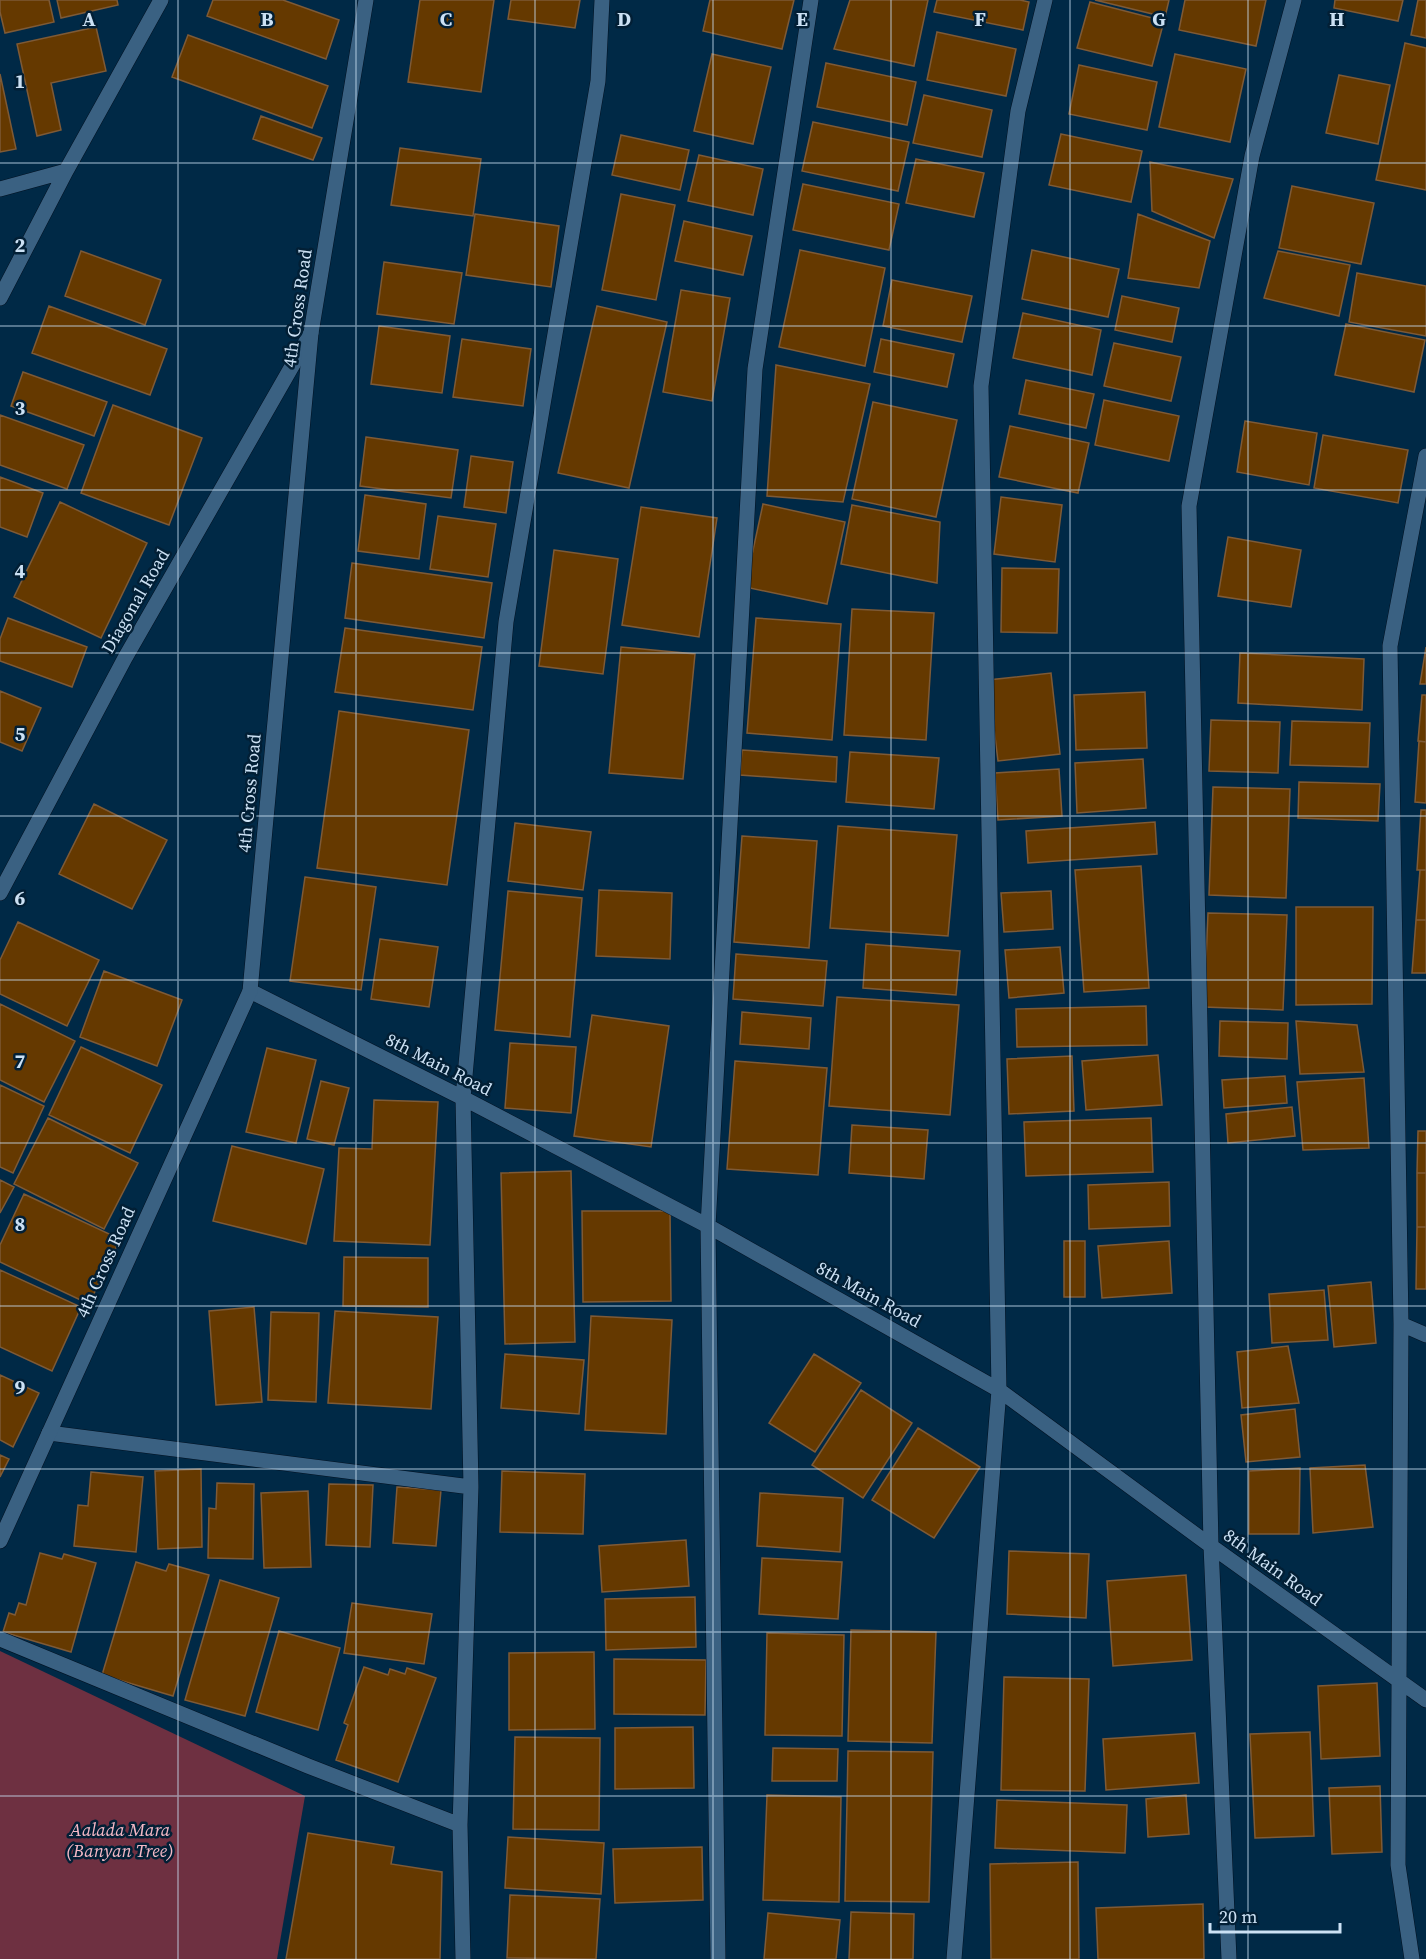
<svg xmlns="http://www.w3.org/2000/svg" width="1426" height="1959" font-family="'Source Serif 4',serif">
  <style>
    .green { fill: #6e3041 }
    .building { fill: #653900; stroke: #7e5a36; stroke-width: 1.5 }
    .lines { fill: none; stroke-linecap: round; stroke-linejoin: round }
    .street-casing { stroke: #011121; stroke-width: 16 }
    .secondary-casing { stroke: #011121; stroke-width: 16 }
    .street { stroke: #3a6182; stroke-width: 15 }
    .secondary { stroke: #3a6182; stroke-width: 15 }
    .grid { fill: none; stroke: #cce1f4; stroke-width: 1.5; stroke-opacity: 0.55 }
    .labels { text-anchor: middle; dominant-baseline: central; stroke-width: 5; stroke-linejoin: round; paint-order: stroke }
    .street-label { font-size: 18px; fill: #cce1f4; stroke: #021f35 }
    .park-label { font-size: 18px; font-style: italic; fill: #f4b8c5; stroke: #021f35 }
    .grid-label { font-size: 20px; text-anchor: middle; font-weight: bold; fill: #cce1f4; stroke: #021f35; stroke-width: 5; stroke-linejoin: round; paint-order: stroke }
  </style>
  <rect width="100%" height="100%" fill="#002946"/>
  <path class="green" d="M0,1651L305,1796L277,1959H0Z"/>
  <path class="building" d="M0,0H49L54,22L5,33L0,12Z
    M57,0H117L118,5L61,18Z
    M213,0H283L339,20L326,59L207,16Z
    M420,0H494L481,92L408,82Z
    M511,0H580L575,28L508,19Z
    M710,0H794L782,49L703,31Z
    M850,0H928L914,66L834,49Z
    M937,0H1020L1029,2L1023,30L934,12Z
    M1095,0H1169L1165,17Z
    M1185,0H1266L1256,46L1179,30Z
    M1335,0H1403L1398,21L1334,8Z
    M1418,0H1426V38L1411,35Z
    M1090,2L1164,21L1152,66L1077,48Z
    M96,27L106,71L51,83L61,130L37,136L17,44Z
    M937,32L1016,49L1006,96L927,80Z
    M188,35L328,86L312,128L172,77Z
    M1405,43L1426,48V190L1376,180Z
    M712,54L771,67L753,144L694,131Z
    M1175,54L1246,69L1230,142L1159,127Z
    M826,63L916,82L907,125L817,107Z
    M1079,65L1157,82L1147,130L1069,114Z
    M0,74L16,149L0,152Z
    M1339,75L1390,85L1378,144L1326,133Z
    M924,95L992,110L982,157L913,143Z
    M261,116L322,138L313,160L253,139Z
    M813,122L909,142L898,191L802,171Z
    M1061,134L1142,151L1131,202L1049,185Z
    M621,135L689,150L680,190L612,175Z
    M400,148L481,159L473,216L391,205Z
    M699,155L763,169L753,215L688,201Z
    M916,159L984,173L974,217L906,203Z
    M1150,162L1233,179L1214,238L1152,211Z
    M803,184L899,204L889,250L793,230Z
    M1292,186L1374,203L1361,264L1279,248Z
    M621,194L675,205L656,300L602,290Z
    M475,214L559,226L551,287L466,275Z
    M1138,214L1210,241L1199,288L1128,278Z
    M684,221L752,236L743,275L675,261Z
    M800,250L885,268L865,366L779,347Z
    M1032,250L1119,269L1108,317L1022,299Z
    M81,251L161,280L145,325L65,296Z
    M1278,251L1350,265L1339,316L1264,298Z
    M384,262L462,273L454,324L377,314Z
    M1357,273L1426,286V336L1349,322Z
    M892,280L972,296L962,342L883,326Z
    M681,290L730,298L712,401L663,392Z
    M1122,296L1179,308L1172,342L1115,330Z
    M49,306L167,349L150,395L32,353Z
    M597,306L667,322L629,488L558,473Z
    M1023,313L1101,330L1092,375L1013,358Z
    M1346,324L1425,340L1414,392L1335,375Z
    M379,326L450,336L442,393L371,384Z
    M462,339L531,349L523,406L453,397Z
    M881,339L954,354L947,387L874,372Z
    M1114,343L1181,357L1171,401L1104,386Z
    M776,365L870,384L843,502L767,496Z
    M23,372L107,402L94,436L11,406Z
    M1026,380L1094,394L1086,428L1019,414Z
    M1104,400L1179,416L1169,461L1095,445Z
    M873,402L957,420L936,517L852,499Z
    M113,405L202,438L169,525L81,493Z
    M0,415L84,445L67,489L0,465Z
    M1245,421L1317,433L1309,485L1237,472Z
    M1010,426L1089,443L1078,493L999,477Z
    M1323,435L1408,450L1398,503L1314,488Z
    M366,437L458,450L451,498L360,486Z
    M471,456L513,462L506,513L464,507Z
    M0,477L43,493L27,537L0,527Z
    M365,495L426,504L419,559L358,551Z
    M1001,497L1062,505L1055,562L994,554Z
    M60,502L147,543L101,638L14,597Z
    M763,504L845,522L827,604L745,587Z
    M852,505L940,522L937,583L841,564Z
    M641,507L717,518L699,637L622,625Z
    M438,516L496,524L488,577L430,569Z
    M1228,537L1301,550L1291,607L1218,596Z
    M554,550L618,559L603,674L539,666Z
    M352,563L492,583L484,638L345,618Z
    M1002,568L1059,569L1057,633L1001,632Z
    M852,609L934,613L926,740L844,735Z
    M8,618L87,647L72,687L0,661V639Z
    M756,618L841,624L832,740L747,733Z
    M345,628L482,647L473,710L335,692Z
    M621,647L695,654L683,779L609,773Z
    M1426,647V684H1420Z
    M1240,653L1364,659L1362,710L1238,703Z
    M1051,673L1060,754L998,761L988,680Z
    M0,691L41,708L22,751L0,742Z
    M1145,692L1147,748L1076,750L1074,695Z
    M1422,695H1426V742L1418,741Z
    M339,711L469,730L447,885L317,868Z
    M1211,720L1280,722L1278,773L1209,771Z
    M1292,721L1370,723L1368,767L1290,765Z
    M1419,741L1426,742V803L1415,802Z
    M742,750L837,757L836,782L740,775Z
    M850,752L939,758L934,809L846,802Z
    M1143,759L1146,808L1077,813L1075,763Z
    M1059,769L1062,816L998,820L995,773Z
    M1299,782L1380,784L1378,821L1298,818Z
    M1213,787L1290,789L1286,898L1209,895Z
    M94,804L167,840L132,909L59,874Z
    M1421,810H1426V870H1417Z
    M1155,822L1157,854L1028,863L1026,831Z
    M515,823L591,832L583,890L508,881Z
    M838,826L957,835L948,936L830,928Z
    M742,836L817,841L809,948L734,942Z
    M1141,866L1149,988L1084,992L1075,870Z
    M1420,870H1426V920H1416Z
    M305,877L376,887L361,990L290,981Z
    M599,890L672,893L670,959L596,956Z
    M508,891L582,898L570,1037L495,1030Z
    M1051,891L1053,929L1004,932L1001,893Z
    M1296,907H1373L1372,1004L1296,1005Z
    M1208,913L1287,915L1283,1010L1204,1007Z
    M1416,920H1426V973H1412Z
    M18,922L99,960L67,1026L0,994V960Z
    M380,939L438,947L429,1007L371,999Z
    M866,944L960,951L956,995L863,988Z
    M1060,947L1064,993L1009,998L1005,950Z
    M736,954L827,961L823,1006L733,999Z
    M104,971L182,1000L157,1066L80,1037Z
    M837,997L959,1005L950,1115L829,1106Z
    M0,1004L75,1041L44,1102L0,1080Z
    M1146,1006L1147,1045L1017,1047L1016,1009Z
    M742,1012L811,1018L809,1049L740,1044Z
    M592,1015L669,1026L651,1147L574,1136Z
    M1220,1021L1288,1023L1287,1059L1219,1056Z
    M1296,1021L1357,1025L1364,1072L1300,1074Z
    M510,1043L576,1047L571,1113L505,1108Z
    M81,1047L162,1085L130,1153L49,1115Z
    M267,1048L316,1060L296,1143L246,1132Z
    M1158,1055L1162,1105L1086,1110L1082,1061Z
    M1072,1056L1074,1111L1009,1114L1007,1059Z
    M735,1061L827,1068L818,1175L727,1169Z
    M1285,1076L1287,1103L1224,1108L1222,1080Z
    M1364,1078L1369,1148L1303,1150L1297,1082Z
    M321,1081L349,1088L334,1145L307,1139Z
    M0,1085L44,1106L13,1173L0,1167Z
    M374,1100L438,1102L430,1245L334,1241L339,1148L372,1149Z
    M1292,1107L1295,1136L1228,1143L1226,1114Z
    M48,1118L138,1163L104,1229L14,1184Z
    M1151,1118L1153,1172L1026,1176L1024,1122Z
    M852,1125L928,1130L924,1179L849,1173Z
    M1418,1131H1426V1173H1417Z
    M232,1146L324,1169L306,1244L213,1221Z
    M571,1171L575,1342L505,1344L501,1173Z
    M1417,1173H1426V1227H1417Z
    M0,1180L14,1187L0,1213Z
    M1169,1182L1170,1226L1089,1229L1088,1185Z
    M24,1194L120,1239L89,1304L0,1262V1245Z
    M582,1211H670L671,1301L583,1302Z
    M1417,1227H1426V1289H1416Z
    M1064,1241H1085V1297H1064Z
    M1169,1241L1172,1293L1102,1298L1098,1246Z
    M344,1257L428,1258V1307L343,1306Z
    M0,1270L81,1307L52,1371L0,1347Z
    M1371,1282L1376,1343L1334,1347L1328,1286Z
    M1324,1290L1328,1340L1272,1343L1269,1294Z
    M254,1307L262,1402L216,1405L209,1311Z
    M335,1311L438,1317L431,1409L328,1403Z
    M271,1312L319,1313L316,1402L268,1400Z
    M591,1316L672,1320L666,1434L585,1430Z
    M1288,1346L1299,1403L1242,1408L1237,1352Z
    M505,1354L584,1360L579,1414L501,1408Z
    M814,1354L861,1383L815,1452L769,1423Z
    M0,1375L39,1393L13,1447L0,1440Z
    M861,1390L912,1423L863,1498L812,1465Z
    M1295,1409L1300,1457L1246,1462L1241,1415Z
    M918,1428L980,1467L934,1538L872,1500Z
    M0,1455L9,1459L0,1477Z
    M1365,1465L1373,1527L1313,1533L1310,1468Z
    M1300,1468L1299,1534H1249V1471Z
    M201,1469L202,1547L158,1549L155,1471Z
    M502,1471L585,1474L583,1534L500,1532Z
    M91,1472L143,1477L136,1552L74,1546L78,1505L88,1506Z
    M217,1483L254,1484L253,1559L208,1558L209,1508L216,1509Z
    M329,1484L373,1485L370,1547L326,1545Z
    M397,1487L441,1490L436,1546L393,1543Z
    M308,1491L311,1567L264,1568L261,1493Z
    M760,1493L843,1498L840,1552L757,1546Z
    M686,1540L689,1586L602,1592L599,1546Z
    M1009,1551L1089,1554L1086,1618L1007,1614Z
    M40,1553L62,1559L64,1554L96,1563L71,1652L3,1632L9,1613L15,1615L19,1603L26,1605Z
    M762,1558L842,1562L838,1619L759,1614Z
    M136,1562L166,1571L169,1564L209,1575L173,1696L102,1675Z
    M1186,1575L1192,1660L1113,1666L1107,1581Z
    M220,1580L279,1598L245,1716L185,1700Z
    M695,1597L696,1647L606,1650L605,1599Z
    M352,1603L432,1614L424,1664L344,1653Z
    M851,1630L936,1632L932,1743L848,1741Z
    M279,1631L340,1648L318,1730L256,1712Z
    M767,1633L844,1635L842,1736L765,1735Z
    M594,1652L595,1729L509,1730V1653Z
    M614,1659L706,1660L705,1715L614,1714Z
    M364,1667L388,1675L390,1669L405,1674L407,1668L436,1678L398,1782L336,1760L348,1725L344,1723Z
    M1004,1677L1089,1679L1085,1791L1001,1790Z
    M1377,1683L1380,1756L1321,1759L1318,1686Z
    M693,1727L694,1788L615,1789V1728Z
    M1310,1732L1314,1836L1255,1838L1250,1734Z
    M1195,1733L1199,1783L1106,1790L1103,1739Z
    M515,1737L600,1738L599,1830L513,1829Z
    M773,1748L838,1749L837,1781H772Z
    M848,1751L933,1752L929,1902L845,1901Z
    M1380,1786L1382,1852L1332,1854L1329,1788Z
    M767,1795L841,1797L839,1902L763,1900Z
    M1186,1795L1189,1834L1148,1837L1146,1799Z
    M997,1800L1127,1805L1125,1853L995,1848Z
    M308,1833L394,1847L391,1864L442,1872L440,1959H286Z
    M508,1837L604,1843L601,1894L505,1888Z
    M702,1847L703,1900L615,1903L613,1849Z
    M1078,1862L1079,1959H991L990,1864Z
    M510,1895L600,1899L596,1959L507,1958Z
    M1203,1904L1204,1959H1098L1096,1908Z
    M851,1912L914,1914L913,1959H849Z
    M768,1913L840,1920L836,1959H764Z"/>
  <g class="lines">
    <g class="street-casing">
      <path id="street" d="M0,189L66,171
        M0,298L66,171L161,0
        M0,893L125,658L311,333
        M250,991L463,1098L708,1226L999,1390L1211,1546L1426,1700
        M1401,1324L1426,1335
        M49,1433L471,1487
        M0,1639L308,1766L460,1825
        M463,1959L460,1825L471,1487L463,1098L506,622L598,81L602,0
        M718,1959L708,1226L755,369L811,0
        M954,1959L999,1390L981,386L1018,111L1045,0
        M1229,1959L1211,1546L1189,506L1252,156L1294,0
        M1412,1959L1398,1865L1401,1324L1390,646L1426,456"/>
    </g>
    <g class="secondary-casing">
      <path id="secondary" d="M0,1541L250,991L311,333L366,0"/>
    </g>
    <use href="#street" class="street"/>
    <use href="#secondary" class="secondary"/>
  </g>
  <path class="grid" d="M178,0V1959M356,0V1959M535,0V1959M713,0V1959M891,0V1959M1070,0V1959M1248,0V1959M0,163H1426M0,326H1426M0,490H1426M0,653H1426M0,816H1426M0,980H1426M0,1143H1426M0,1306H1426M0,1469H1426M0,1632H1426M0,1796H1426"/>
  <g class="labels">
    <g class="street-label">
      <text transform="translate(297 308) rotate(-82)">4th Cross Road</text>
      <text transform="translate(135 601) rotate(-60)">Diagonal Road</text>
      <text transform="translate(249 793) rotate(-85)">4th Cross Road</text>
      <text transform="translate(439 1064) rotate(27)">8th Main Road</text>
      <text transform="translate(105 1262) rotate(-66)">4th Cross Road</text>
      <text transform="translate(869 1294) rotate(29)">8th Main Road</text>
      <text transform="translate(1273 1567) rotate(36)">8th Main Road</text>
    </g>
    <g class="park-label">
      <text x="120" y="1829">Aalada Mara<tspan x="120" dy="21">(Banyan Tree)</tspan></text>
    </g>
  </g>
  <g class="grid-label">
    <text x="89" y="26">A</text>
    <text x="267" y="26">B</text>
    <text x="446" y="26">C</text>
    <text x="624" y="26">D</text>
    <text x="802" y="26">E</text>
    <text x="980" y="26">F</text>
    <text x="1159" y="26">G</text>
    <text x="1337" y="26">H</text>
    <text x="20" y="88">1</text>
    <text x="20" y="252">2</text>
    <text x="20" y="415">3</text>
    <text x="20" y="578">4</text>
    <text x="20" y="741">5</text>
    <text x="20" y="905">6</text>
    <text x="20" y="1068">7</text>
    <text x="20" y="1231">8</text>
    <text x="20" y="1394">9</text>
  </g>
  <path d="M1210 1923v9h130v-9" fill="none" stroke="#cce1f4" stroke-width="3"/>
  <text x="1219" y="1923" font-size="18" fill="#cce1f4" stroke="#021f35" stroke-width="4.5" paint-order="stroke">20 m</text>
</svg>
